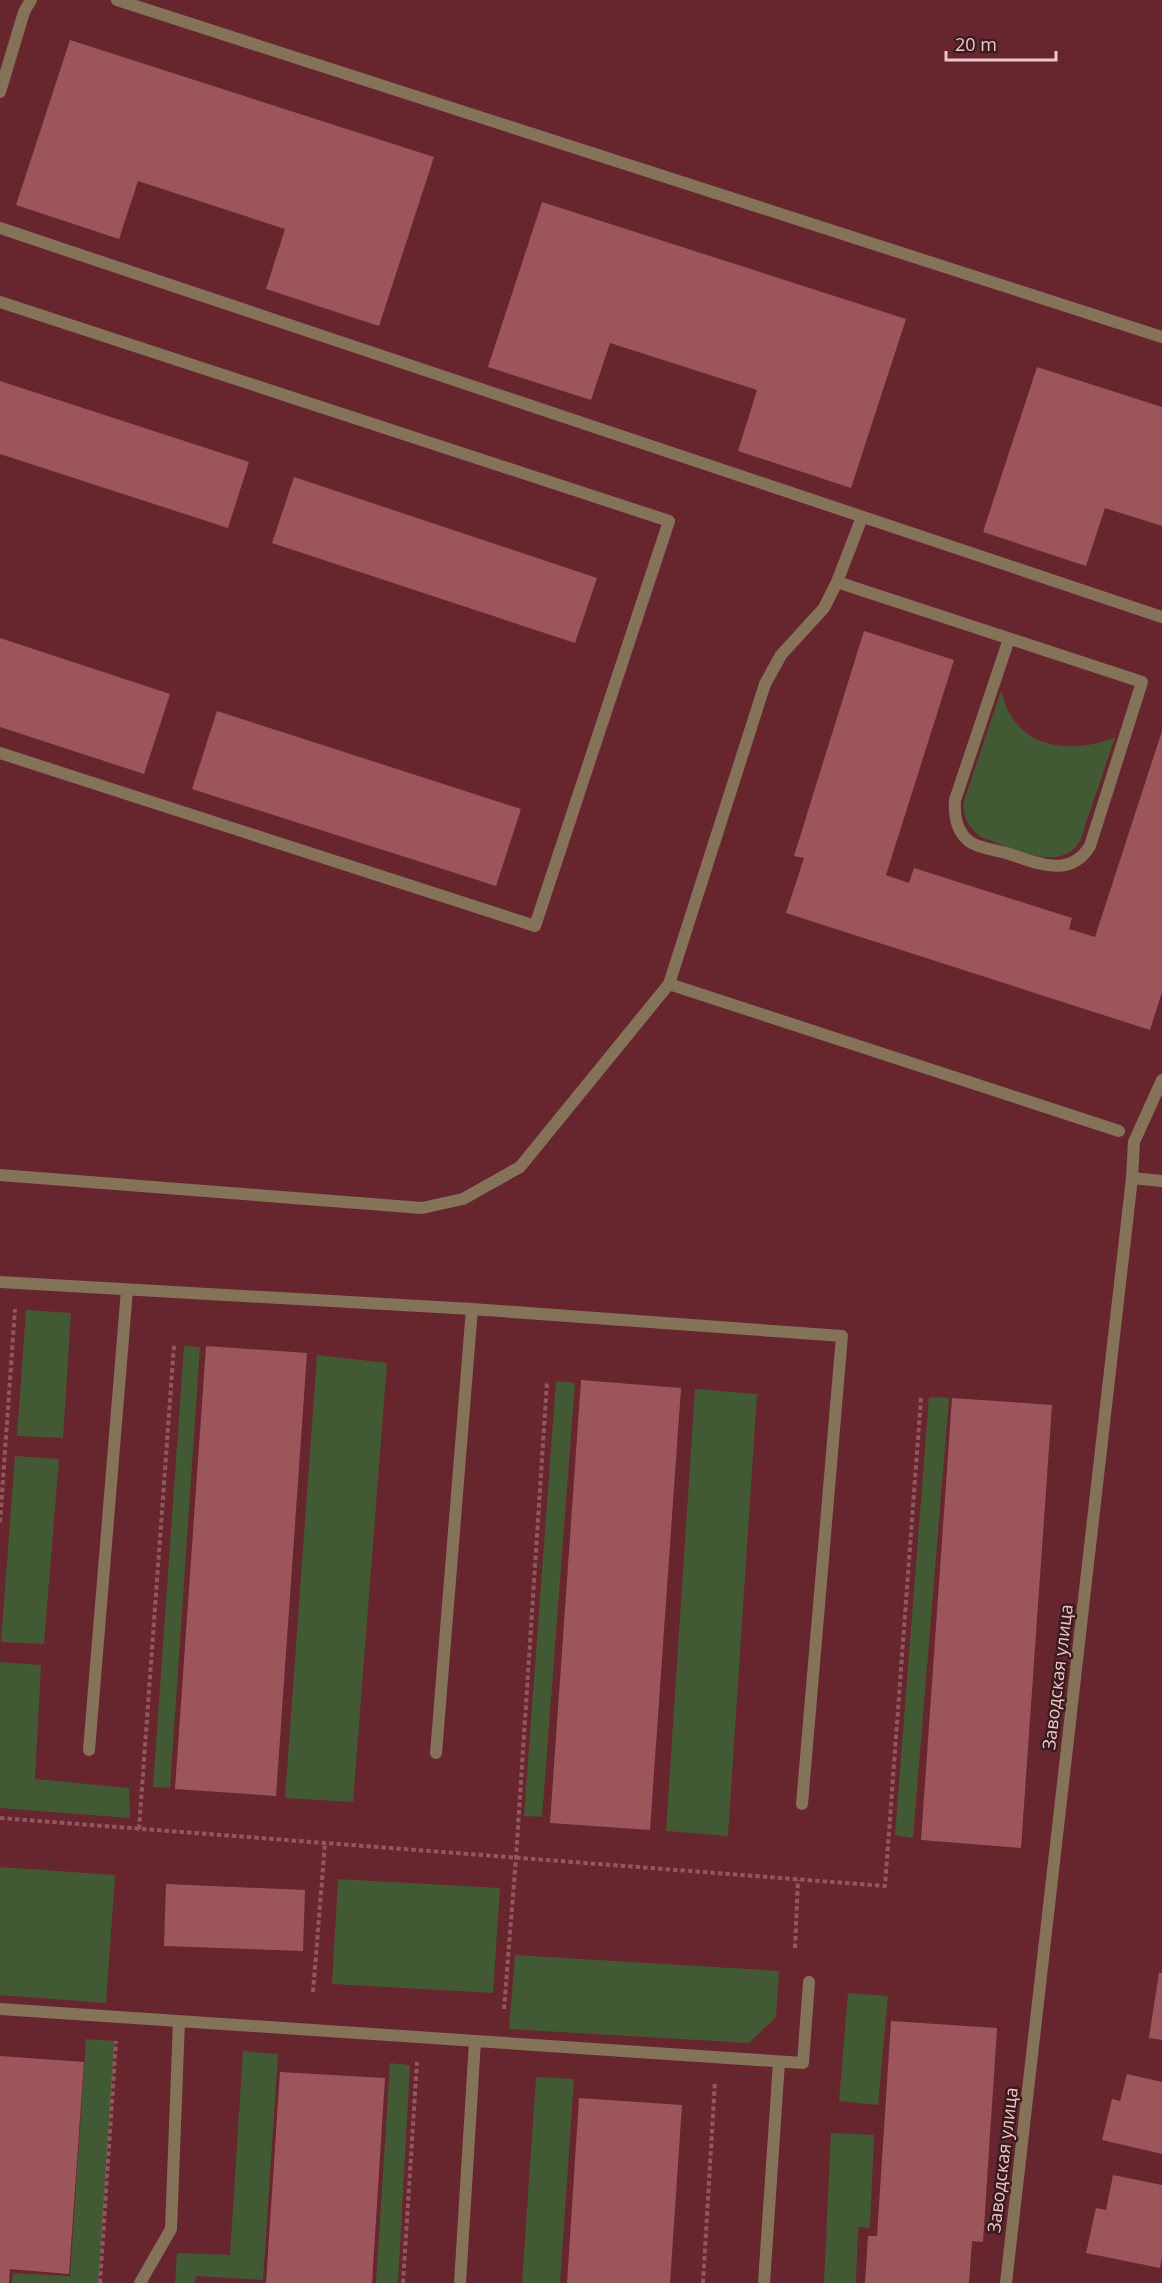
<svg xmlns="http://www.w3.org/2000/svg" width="1162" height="2283" font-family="'Open Sans',sans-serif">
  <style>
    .green { fill: #415a33 }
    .building { fill: #9c555b }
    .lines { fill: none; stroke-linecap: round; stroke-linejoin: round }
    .path { stroke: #91575e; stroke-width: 4; stroke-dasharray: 4.5 3; stroke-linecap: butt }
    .lane { stroke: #847259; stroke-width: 12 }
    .street { stroke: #847259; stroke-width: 12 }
    .labels { text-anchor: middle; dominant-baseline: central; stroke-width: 5; stroke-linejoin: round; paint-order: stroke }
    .street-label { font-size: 18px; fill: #efc6c8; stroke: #391b1e }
  </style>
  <rect width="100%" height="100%" fill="#67262e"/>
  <path class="green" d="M1001,691C1005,703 1009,716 1018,725C1041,752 1085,750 1115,737L1080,841C1060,875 1010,847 981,837C969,829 964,818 963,804Z
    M26,1310L71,1313L63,1438L17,1436Z
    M184,1346L200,1347L170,1788L153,1787Z
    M317,1355L387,1363L353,1802L285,1798Z
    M556,1381L575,1383L542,1817L524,1816Z
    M695,1389L757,1394L728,1836L666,1831Z
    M929,1397L949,1398L913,1838L895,1835Z
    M15,1456L59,1459L44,1644L1,1642Z
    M0,1662L41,1665L35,1779L129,1788L130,1818L0,1808Z
    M0,1867L115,1875L106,2003L0,1995Z
    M338,1879L500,1888L493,1993L332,1984Z
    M515,1955L779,1971L776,2017L749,2043L509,2029Z
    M848,1993L888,1996L878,2105L839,2101Z
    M86,2039L115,2041L99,2283H12L13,2273L70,2276Z
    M243,2051L278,2054L263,2280L196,2276L195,2283H175L177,2253L230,2255Z
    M390,2063L410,2065L398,2283H376Z
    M536,2077L574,2079L560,2283H522Z
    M831,2133L874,2135L870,2228L858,2227L856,2283H824Z"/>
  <path class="building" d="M70,40L434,157L379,326L266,289L285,229L138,181L119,239L16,205Z
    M542,202L906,319L851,488L738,451L757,390L610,343L591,400L488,367Z
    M1037,367L1162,407V526L1105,508L1086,566L983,532Z
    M0,381L249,462L228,528L0,454Z
    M294,477L597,578L575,643L272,543Z
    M864,631L954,660L886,875L909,883L914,868L1072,918L1069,929L1095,937L1162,731V992L1150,1030L786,913L804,858L794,856Z
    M0,638L170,694L144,774L0,727Z
    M217,711L521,809L496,886L192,789Z
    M206,1346L307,1353L276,1796L175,1789Z
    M581,1380L681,1388L650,1830L550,1823Z
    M952,1398L1052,1405L1021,1848L921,1840Z
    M166,1884L305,1890L303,1951L164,1946Z
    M1159,1973H1162V2040L1149,2038Z
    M891,2021L997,2028L983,2242L972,2241L969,2283H865L868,2236H877Z
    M0,2056L84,2062L69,2274L10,2269L9,2283H0Z
    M280,2072L385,2078L372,2283H266Z
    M1127,2074L1162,2082V2154L1102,2140L1112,2099L1120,2101Z
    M579,2098L682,2105L670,2283H567Z
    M1113,2175L1162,2185V2256L1160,2268L1086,2253L1096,2208L1106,2210Z"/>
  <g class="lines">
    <path class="path" d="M0,1522L15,1309
      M0,1818L885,1886L921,1398
      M139,1829L174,1345
      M795,1948L798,1880
      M313,1992L325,1843
      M504,2009L516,1858L547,1382
      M100,2283L116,2041
      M403,2283L417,2062
      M703,2283L715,2081"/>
    <path class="lane" d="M117,0L1162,337
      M0,92L24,12L31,0
      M0,228L1162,617
      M0,302L669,521L535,926L0,753
      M837,582L1142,682L1090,846C1069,880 1036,862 1006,853C995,850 979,848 970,842C956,832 954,815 955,800L1009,639
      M669,984L1119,1131
      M0,1175L422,1208L463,1199L520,1167L669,984L765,684L781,655L824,608L837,582L862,517
      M0,1282L472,1309L842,1336L802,1804
      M89,1750L127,1290
      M436,1753L472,1309
      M0,2009L803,2063L809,1982
      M140,2283L171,2229L179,2021
      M460,2283L475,2041
      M764,2283L779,2062"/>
    <path class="street" d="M1132,1178L1162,1181
      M1006,2283L1132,1178L1134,1142L1162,1080"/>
  </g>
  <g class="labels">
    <g class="street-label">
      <text transform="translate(1057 1677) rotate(-83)">Заводская улица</text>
      <text transform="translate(1002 2160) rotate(-83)">Заводская улица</text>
    </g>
  </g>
  <path d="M946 51v9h110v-9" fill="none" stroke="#efc6c8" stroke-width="3"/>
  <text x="955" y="51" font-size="18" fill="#efc6c8" stroke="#391b1e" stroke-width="4.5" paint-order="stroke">20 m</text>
</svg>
